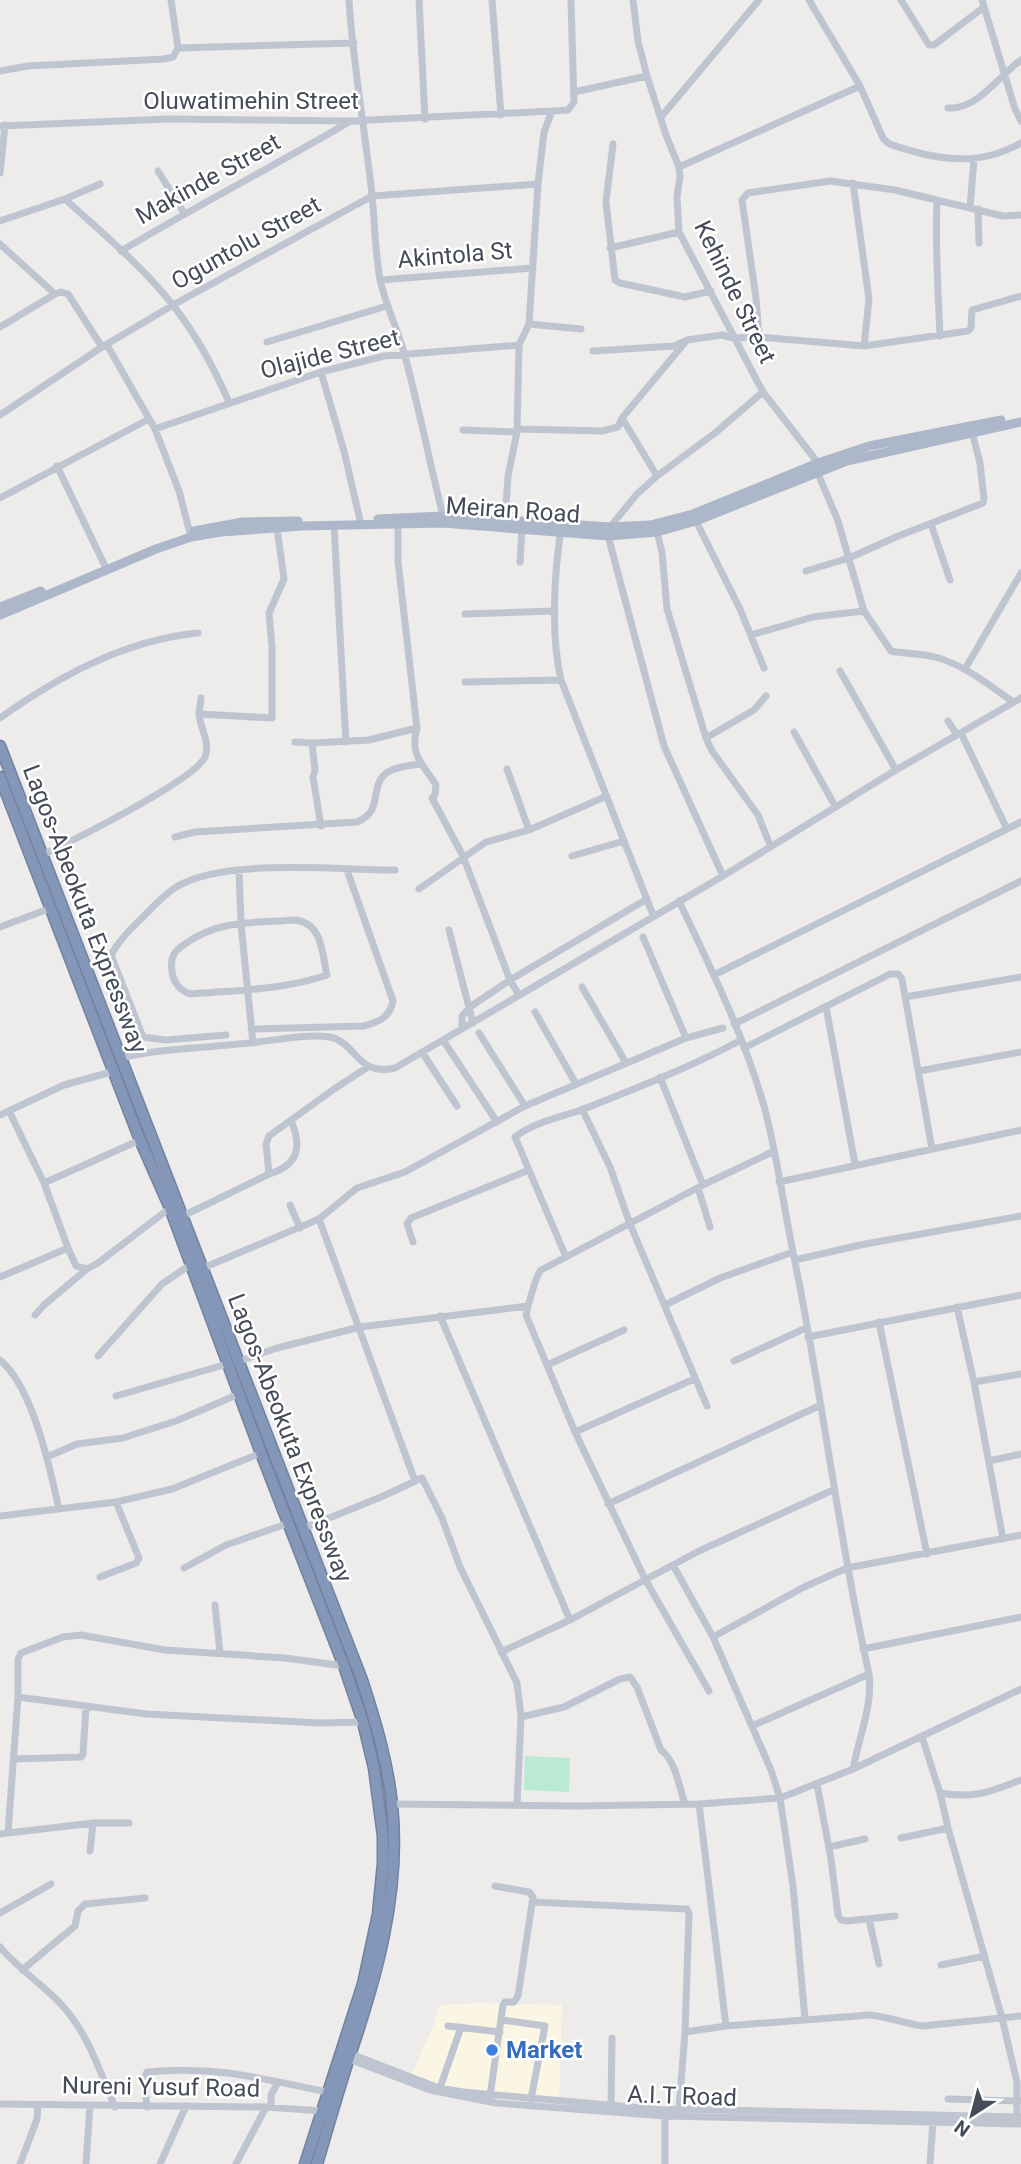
<svg xmlns="http://www.w3.org/2000/svg" width="1021" height="2164" font-family="Roboto,sans-serif">
  <style>
    .commercial { fill: #faf6e3 }
    .green { fill: #bbead4 }
    .lines { fill: none; stroke-linecap: round; stroke-linejoin: round }
    .highway-casing { stroke: #7182a3; stroke-width: 13 }
    .minor { stroke: #bfc5d0; stroke-width: 7 }
    .major { stroke: #acb7c9; stroke-width: 9 }
    .highway { stroke: #8597b8; stroke-width: 10 }
    .shop-dot { fill: #3f7fe0; stroke: #fff; stroke-width: 2.5 }
    .labels { text-anchor: middle; dominant-baseline: central; stroke-width: 5; stroke-linejoin: round; paint-order: stroke }
    .street-label { font-size: 24px; fill: #454c57; stroke: #fff }
    .shop-label { font-size: 24px; font-weight: bold; fill: #366cbe; stroke: #fff; text-anchor: start }
  </style>
  <rect width="100%" height="100%" fill="#eeebeb"/>
  <path class="commercial" d="M479,2003L562,2005L559,2102L441,2086L411,2076L434,2024L440,2005Z"/>
  <path class="green" d="M525,1756L570,1758L569,1792L524,1790Z"/>
  <g class="lines">
    <g class="highway-casing">
      <path id="highway" d="M0,746L362,1680C375,1720 388,1763 392,1805C401,1893 376,1979 348,2061C337,2095 327,2130 317,2164
        M0,777L140,1140L170,1208L261,1453L344,1666L363,1722L374,1768L383,1836V1864L378,1914L363,1984L305,2164"/>
    </g>
    <path class="minor" d="M171,0L178,48
      M349,0C353,65 365,130 372,195C375,224 375,252 380,280C386,306 398,330 405,356C419,409 430,463 443,516
      M419,0L425,119
      M492,0L501,115
      M633,0L638,41L647,76L666,135L679,167L680,176L677,197L679,232L763,392L818,463
      M809,0L860,86L883,138L888,143C898,148 909,150 919,153C956,162 987,162 1021,143
      M901,0L929,45H934L984,7
      M982,0L1015,109L1021,121
      M0,71L28,66L164,59L173,57L178,48L354,43
      M574,92L647,76
      M948,108C977,110 999,76 1021,60
      M661,117L759,0
      M0,126L169,119L351,121L552,111
      M613,144L606,202L615,280L620,283L685,297L711,291
      M679,167L860,86
      M158,171L184,213
      M0,173L5,125
      M853,183L869,299L864,346
      M65,199C101,232 141,265 172,304C196,334 214,368 229,402
      M937,200C935,246 938,290 940,336
      M970,207L974,160
      M978,209L979,243
      M0,221L65,199L100,184
      M0,244L55,294
      M610,248L679,232
      M121,251C196,206 274,166 349,122
      M380,280L533,268
      M529,324L581,329
      M0,327L55,294L61,292L68,294L102,347
      M759,337L756,298L742,200L748,193L830,181L895,190L1003,216L1021,215
      M267,342L387,306
      M107,345L155,429L179,491L191,537
      M593,351L674,346L683,342
      M321,372L344,451L360,520
      M0,415L102,347L173,305L372,196L538,184
      M622,418L657,476
      M155,429L321,372L384,356L519,345
      M518,429L602,431L618,427L622,418L687,340L722,335L733,338L759,337L864,346L968,331L971,328L972,310L1021,296
      M463,430L517,432
      M57,466L105,566
      M817,471L838,521L864,611L891,651C905,654 921,653 935,657C965,665 989,685 1013,702
      M0,498L149,419
      M505,520L508,476L517,432L519,345L529,324L538,184L544,132L552,111L568,110L574,102L571,0
      M696,521L740,609L764,668
      M398,524V561L417,728C409,755 423,764 436,785L435,795L432,798L463,856L510,980L519,995
      M931,524L950,580
      M334,525L346,742
      M610,527L637,494L657,476L715,433L763,392
      M561,528C554,577 550,631 561,680L653,915
      M657,532L662,552L667,609L706,738L712,751L758,815L770,845
      M608,536L664,746L723,876
      M520,562L522,528
      M806,571L849,558L896,537L983,503L984,499L980,463L972,432
      M465,614L555,611
      M751,635L813,617L864,611
      M965,669L1021,573
      M840,671L896,770
      M465,682L561,680
      M199,714L272,718V647L269,613L284,579L277,528
      M0,718C59,676 125,640 198,633
      M948,721L957,735
      M794,732L835,806
      M961,733L1007,829
      M706,738L754,710L766,696
      M295,742L312,743L315,771L313,777L321,826
      M312,743L369,740L417,728
      M507,769L529,830
      M175,837L195,832L357,822C383,811 370,791 383,776C391,767 408,766 419,764
      M42,855C70,842 195,780 205,757C211,743 200,728 199,714C199,709 201,703 201,698
      M572,856L624,841
      M239,870L241,924L253,1043
      M419,889L486,842L529,830L607,796
      M679,901C710,967 744,1035 764,1106C777,1154 783,1203 793,1252C822,1392 838,1534 869,1674C873,1705 859,1737 853,1769
      M296,920C323,924 322,954 327,975C283,990 237,990 191,994C180,991 173,982 172,971C170,957 174,951 185,944C219,919 256,923 296,920Z
      M0,927L51,908
      M449,930L473,1023
      M714,975L1021,822
      M582,987L626,1063
      M905,997L1021,977
      M826,1007L855,1164
      M535,1012L576,1084
      M734,1024L1021,881
      M252,1029L364,1026C379,1022 390,1017 393,1001L347,870
      M462,1029V1016L470,1007L510,980L647,899
      M479,1033L525,1106L686,1038L643,937
      M226,1035L165,1040L143,1037L111,955C119,940 130,929 142,918C153,907 164,894 178,886C226,858 338,870 395,870
      M686,1038L723,1028
      M443,1040L497,1122
      M744,1048L890,974H898L902,979L932,1149
      M422,1052L457,1106
      M120,1058C163,1048 206,1048 249,1043C274,1041 306,1033 330,1037C356,1042 357,1077 395,1068L723,876L896,770L1021,698
      M919,1071L1021,1052
      M660,1077L703,1185
      M582,1109L610,1167L630,1224L707,1406
      M9,1111L44,1183L68,1248
      M0,1115L64,1085L115,1071
      M269,1174C299,1165 302,1147 291,1120
      M779,1182L1021,1130
      M44,1183L140,1140
      M698,1188L710,1227
      M290,1205L300,1228
      M183,1216L269,1174L266,1144L269,1136L334,1089L368,1067
      M319,1219L415,1481
      M413,1242L407,1224L411,1218L529,1170
      M566,1257L515,1137C534,1122 562,1117 584,1109C637,1088 691,1067 741,1040
      M795,1260L860,1245L1021,1216
      M203,1268L319,1219L357,1188L405,1172L525,1106
      M0,1277L68,1248L76,1266L87,1269L98,1263L170,1208
      M665,1305L720,1278L793,1252
      M957,1307L974,1382L1003,1539
      M35,1315L44,1305L87,1269
      M440,1316L570,1620
      M879,1322L927,1554
      M808,1337L1021,1295
      M98,1356L162,1284L190,1265
      M0,1360C33,1387 50,1469 59,1509
      M734,1361L806,1328
      M237,1362L277,1348L360,1327L528,1306
      M547,1365L624,1330
      M974,1382L1021,1374
      M116,1396L227,1364
      M575,1432L694,1379
      M47,1457L77,1444L123,1438L176,1421L239,1394
      M989,1461L1021,1454
      M608,1504L821,1405
      M0,1516L116,1502L172,1489L261,1453
      M302,1529L381,1497L422,1478L442,1518L460,1567L517,1683L521,1717L517,1804
      M673,1565L713,1637L771,1770L780,1798L793,1886L805,2019
      M184,1568L226,1545L289,1523
      M100,1577L136,1563L139,1558L116,1502
      M215,1605L220,1653
      M713,1637L804,1587L847,1568L1021,1535
      M863,1649L1021,1617
      M501,1652L570,1620L699,1551L833,1490
      M709,1691L645,1579L575,1432L526,1315C528,1306 536,1275 541,1270L703,1185L774,1151
      M18,1697L146,1714L319,1723L363,1722
      M521,1717L564,1707L620,1679L630,1677L637,1687L661,1750C676,1761 679,1787 685,1804
      M752,1726L869,1674
      M922,1737L940,1793L948,1828L1002,2018L1017,2082V2117
      M14,1759L81,1757L83,1754L86,1706
      M817,1784L831,1859L838,1915L841,1920L847,1921L895,1916
      M940,1793C976,1799 988,1792 1021,1780
      M392,1804L577,1806L699,1804L780,1798L853,1769L1021,1689
      M699,1804L726,2026
      M8,1833L18,1697V1659L21,1653L63,1637L81,1635L165,1650L285,1658L344,1666
      M0,1834L93,1823H129
      M901,1838L948,1828
      M829,1847L865,1839
      M90,1851L93,1823
      M532,1902L687,1909L689,1914L685,2032L679,2109
      M0,1913L51,1884
      M869,1919L879,1964
      M0,1947C18,1968 40,1983 59,2002C88,2032 99,2070 115,2107
      M941,1965L985,1956
      M22,1970L75,1926L78,1911L85,1904L145,1898
      M502,2020L545,2026L531,2099
      M448,2026L500,2032
      M685,2032L726,2026L870,2015C888,2017 904,2023 922,2026L1021,2016
      M351,2054L439,2088L463,2092L665,2110L679,2109L1021,2117
      M349,2059L430,2090L496,2103L665,2116L1021,2124
      M440,2088L461,2027
      M490,2096L503,2005L505,2002H514L518,1996L533,1897L529,1892L495,1886
      M948,2099L1021,2101
      M0,2104L266,2107L322,2111
      M611,2106L612,2038
      M147,2107L144,2079L147,2072C214,2065 263,2079 327,2092
      M271,2107V2095L278,2082
      M665,2116V2164
      M20,2164L37,2119L38,2105
      M86,2164L90,2105
      M160,2164L186,2106
      M236,2164L266,2107
      M930,2164L933,2122"/>
    <path class="major" d="M378,519L443,516L610,527L650,525L693,514L818,463L869,446L1001,420
      M194,531L243,522L298,521
      M0,607L41,591
      M0,615L156,549L191,537L221,532L302,526L442,523L608,536L657,532L696,521L847,461L1021,422"/>
    <use href="#highway" class="highway"/>
  </g>
  <circle class="shop-dot" cx="492" cy="2050" r="7"/>
  <g class="labels">
    <g class="street-label">
      <text x="251" y="101">Oluwatimehin Street</text>
      <text transform="translate(208 179) rotate(-29)">Makinde Street</text>
      <text transform="translate(246 243) rotate(-29)">Oguntolu Street</text>
      <text transform="translate(455 255) rotate(-5)">Akintola St</text>
      <text transform="translate(735 292) rotate(64)">Kehinde Street</text>
      <text transform="translate(330 354) rotate(-14)">Olajide Street</text>
      <text transform="translate(513 510) rotate(4)">Meiran Road</text>
      <text transform="translate(85 909) rotate(69)">Lagos-Abeokuta Expressway</text>
      <text transform="translate(290 1438) rotate(69)">Lagos-Abeokuta Expressway</text>
      <text transform="translate(161 2087) rotate(1)">Nureni Yusuf Road</text>
      <text transform="translate(682 2096) rotate(2)">A.I.T Road</text>
    </g>
    <g class="shop-label">
      <text x="506" y="2050">Market</text>
    </g>
  </g>
  <g transform="translate(972 2115) rotate(216)" stroke="#ffffff" stroke-width="5" paint-order="stroke">
  <path d="M0-5L12 26L0 18L-12 26Z" fill="#454c57"/>
  <text y="-10" font-size="19" font-weight="bold" text-anchor="middle" fill="#454c57">N</text>
  </g>
</svg>
